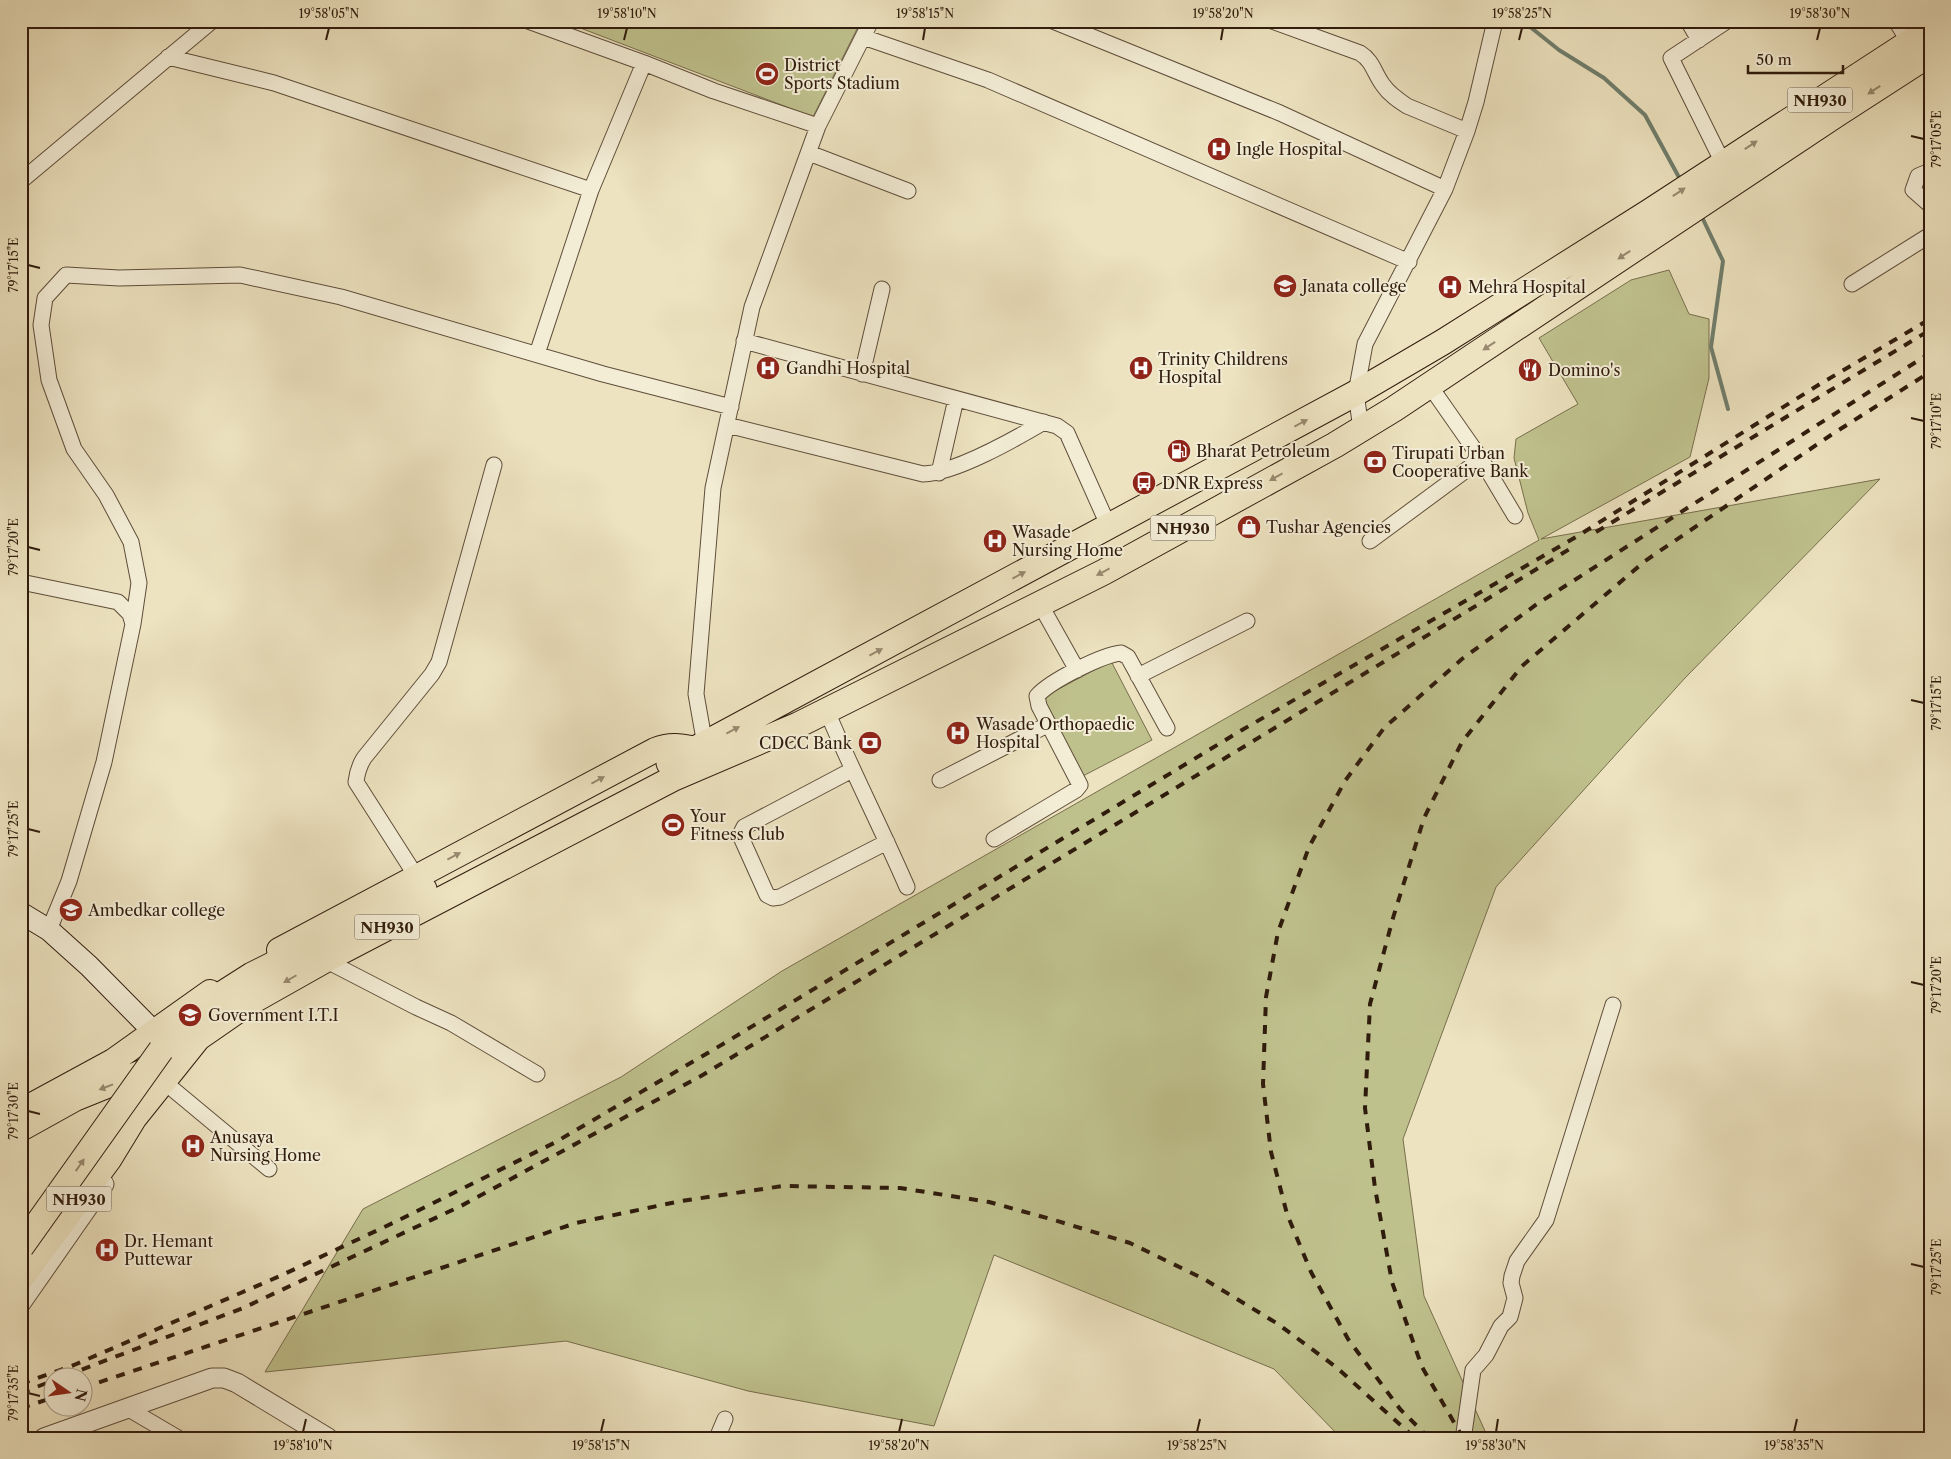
<svg xmlns="http://www.w3.org/2000/svg" width="1951" height="1459" font-family="'Libre Caslon Text',serif">
  <style>
    .green { fill: #bfc18d; stroke: #786e4d }
    .lines { fill: none; stroke-linecap: round; stroke-linejoin: round }
    .stream { stroke: #707e6c; stroke-width: 4 }
    .minor-casing { stroke: #5f4e3a; stroke-width: 17 }
    .tertiary-casing { stroke: #5f4e3a; stroke-width: 21 }
    .secondary-casing { stroke: #301c0d; stroke-width: 23 }
    .primary-casing { stroke: #301c0d; stroke-width: 26 }
    .trunk-casing { stroke: #301c0d; stroke-width: 27 }
    .minor { stroke: #f3edd6; stroke-width: 15 }
    .tertiary { stroke: #f3edd6; stroke-width: 19 }
    .secondary { stroke: #f3edd6; stroke-width: 21 }
    .primary { stroke: #ede3c0; stroke-width: 24 }
    .trunk { stroke: #ede3c0; stroke-width: 25 }
    .rail { stroke: #301c0d; stroke-width: 4; stroke-dasharray: 9 9; stroke-linecap: butt }
    .trunk-bridge-casing { stroke: #301c0d; stroke-width: 27; stroke-linecap: butt }
    .trunk-bridge { stroke: #ede3c0; stroke-width: 25 }
    .oneway { fill: #98896f }
    .ticks { fill: none; stroke: #301c0d; stroke-width: 2 }
    .labels { text-anchor: middle; dominant-baseline: central; stroke-width: 4; stroke-linejoin: round; paint-order: stroke }
    .shield { fill: #f3edd6; stroke: #6a5b49; stroke-width: 1 }
    .shield-label { font-size: 15px; font-weight: bold; fill: #301c0d }
    .poi-label { font-size: 16px; fill: #301c0d; stroke: #f3edd6; text-anchor: start }
    .neatline { fill: none; stroke: #301c0d; stroke-width: 2 }
    .ticks-label { font-size: 12px; text-anchor: middle; fill: #301c0d }
  </style>
  <rect width="100%" height="100%" fill="#ede3c0"/>
  <filter id="stains"><feTurbulence type="fractalNoise" baseFrequency=".004" numOctaves="4"/><feColorMatrix values="0 0 0 0 .2 0 0 0 0 .09 0 0 0 0 .02 0 0 0 .5 -.17"/></filter>
  <radialGradient id="worn" r=".72"><stop offset=".6" stop-color="#630" stop-opacity="0"/><stop offset="1" stop-color="#630" stop-opacity=".3"/></radialGradient>
  <path class="green" d="M562,21H861L813,117Z
    M1669,270L1689,314L1709,319V378L1690,457L1541,539L1880,479L1685,678L1496,887L1403,1139L1424,1296L1485,1431L1471,1438H1341L1274,1369L994,1255L934,1426L748,1391L566,1341L265,1372L363,1209L621,1077L782,971L1539,540L1528,513L1514,458L1516,439L1578,404L1539,338L1631,280Z
    M1111,661L1152,740L1081,777L1040,699Z"/>
  <g class="lines">
    <path class="stream" d="M1528,21L1529,26L1559,50L1604,78L1645,115L1681,181
      M1701,215L1723,261L1711,347L1728,409"/>
    <g class="minor-casing">
      <path id="minor" d="M528,21L644,63L714,91L818,126
        M1053,21L1280,113L1445,189
        M1272,21L1360,53C1373,61 1374,73 1383,85C1389,94 1398,100 1407,106L1467,131
        M1688,21L1699,40
        M1896,21L1909,42
        M863,37L988,80L1409,262
        M168,57L274,83L591,190
        M809,153L908,191
        M1723,163L1671,58L1727,21
        M1930,171L1918,176L1913,190L1930,205
        M21,181L212,21
        M1852,284L1930,235
        M744,341L1057,426L1067,433L1109,527
        M537,354L591,190L644,63
        M862,374L882,289
        M1430,386L1481,459L1515,516
        M727,425L923,474C956,473 1015,439 1044,422
        M1361,429L1356,393L1365,344L1445,189L1467,131L1476,102L1495,21
        M939,473L956,399
        M1370,541L1481,459
        M21,582L118,602L130,614L133,624L104,762L69,881L49,930
        M1040,604L1077,670
        M133,624L139,583L131,542L106,495L74,449L49,380L41,325L45,298L66,275L119,278L240,275L341,297L603,374L731,407
        M1138,676L1247,621
        M826,709C851,769 881,827 907,887
        M705,745L696,694L713,488L752,307L818,126L871,21
        M852,770L744,827L740,835L767,895L773,898L780,897L887,842
        M940,780L1049,724
        M994,839L1076,790L1080,785L1039,706L1037,696C1050,681 1102,655 1121,653L1128,657L1167,728
        M416,876L356,782C357,773 359,766 364,758L432,674L439,662L494,465
        M325,960L416,1007L451,1023L537,1074
        M163,1081L269,1169
        M127,1408L178,1438
        M717,1438L725,1419
        M1461,1438L1464,1433L1473,1370L1486,1355L1501,1326L1510,1317L1515,1298L1511,1283L1512,1276L1517,1261L1546,1220L1613,1005"/>
    </g>
    <g class="tertiary-casing">
      <path id="tertiary" d="M21,1303L104,1184
        M44,1438L212,1378H224L237,1383L328,1438"/>
    </g>
    <g class="secondary-casing">
      <path id="secondary" d="M21,913L49,930L89,966L153,1031"/>
    </g>
    <g class="primary-casing">
      <path id="primary" d="M279,950L655,750C670,744 680,746 696,749
        M21,1111L113,1061L210,992
        M21,1129L75,1099L154,1067"/>
    </g>
    <g class="trunk-casing">
      <path id="trunk" d="M669,763L1356,393L1443,342L1649,212L1930,29
        M161,1050L208,1003L252,975L424,889
        M21,1278L109,1159L134,1118L198,1038L247,1004L325,960L674,778L798,725L1104,572L1335,445L1394,409L1837,114L1930,54"/>
    </g>
    <use href="#minor" class="minor"/>
    <use href="#tertiary" class="tertiary"/>
    <use href="#secondary" class="secondary"/>
    <use href="#primary" class="primary"/>
    <use href="#trunk" class="trunk"/>
    <path class="rail" d="M1596,532L1930,330
      M65,1376L243,1308L461,1206L701,1076L1573,547
      M21,1384L74,1365L280,1276L395,1222L554,1143L723,1044L1242,730L1576,537L1820,384L1930,319
      M82,1388L576,1223L681,1201L783,1186L900,1188L989,1202L1054,1220L1130,1243L1204,1279L1278,1324L1336,1367L1415,1438
      M21,1393L52,1381
      M21,1408L52,1398
      M1429,1438L1400,1409L1348,1339L1311,1272L1287,1214L1271,1152L1263,1084L1266,997L1278,932L1309,847L1345,781L1384,728L1462,659L1537,604L1930,353
      M1463,1438L1422,1367L1392,1282L1375,1188L1365,1108L1370,1004L1393,918L1424,818L1462,742L1522,666L1645,561L1831,435L1930,372"/>
    <g class="trunk-bridge-casing">
      <path id="trunk-bridge" d="M21,1247L161,1050"/>
    </g>
    <use href="#trunk-bridge" class="trunk-bridge"/>
  </g>
  <defs><path id="oneway-solid" d="M-6-.8H1V-3.2L6.5 0L1 3.2V.8H-6Z" transform="scale(1.25)"/></defs>
  <g class="oneway">
    <use href="#oneway-solid" transform="translate(1874 90) rotate(147)"/>
    <use href="#oneway-solid" transform="translate(1751 145) rotate(-33)"/>
    <use href="#oneway-solid" transform="translate(1679 192) rotate(-33)"/>
    <use href="#oneway-solid" transform="translate(1624 255) rotate(146)"/>
    <use href="#oneway-solid" transform="translate(1489 346) rotate(146)"/>
    <use href="#oneway-solid" transform="translate(1301 423) rotate(-28)"/>
    <use href="#oneway-solid" transform="translate(1276 477) rotate(151)"/>
    <use href="#oneway-solid" transform="translate(1103 572) rotate(152)"/>
    <use href="#oneway-solid" transform="translate(1019 575) rotate(-28)"/>
    <use href="#oneway-solid" transform="translate(876 652) rotate(-28)"/>
    <use href="#oneway-solid" transform="translate(733 730) rotate(-28)"/>
    <use href="#oneway-solid" transform="translate(598 780) rotate(-28)"/>
    <use href="#oneway-solid" transform="translate(454 856) rotate(-28)"/>
    <use href="#oneway-solid" transform="translate(290 979) rotate(150)"/>
    <use href="#oneway-solid" transform="translate(106 1087) rotate(159)"/>
    <use href="#oneway-solid" transform="translate(80 1165) rotate(-55)"/>
  </g>
  <path class="ticks" d="M326,40L329,28M624,40L627,28M923,40L925,28M1221,40L1223,28M1519,40L1522,28M1817,40L1820,28M1911,136L1924,139M28,265L40,268M1911,418L1924,421M28,547L40,550M1911,700L1924,703M28,829L40,832M1911,982L1924,985M28,1111L40,1114M1911,1264L1924,1267M28,1393L40,1396M303,1432L306,1419M601,1432L604,1419M899,1432L902,1419M1197,1432L1200,1419M1496,1432L1498,1419M1794,1432L1797,1419"/>
  <defs>
    <g id="stadium-disc" transform="scale(1.25)"><circle r="9.5" fill="#8f2418" stroke="#f3edd6"/><path d="M0-5a6.5 5 0 1 0 0 10a6.5 5 0 1 0 0-10ZM-3.5-1.8h7v3.6h-7Z" fill="#fff"/></g>
    <g id="hospital-disc" transform="scale(1.25)"><circle r="9.5" fill="#8f2418" stroke="#f3edd6"/><path d="M-5-5h3v3.5h4V-5h3V5h-3V1.5h-4V5h-3Z" fill="#fff"/></g>
    <g id="school-disc" transform="scale(1.25)"><circle r="9.5" fill="#8f2418" stroke="#f3edd6"/><path d="M0-5L7-2L0 1L-7-2ZM-4 1L0 2.5L4 1V4Q0 6-4 4Z" fill="#fff"/></g>
    <g id="restaurant-disc" transform="scale(1.25)"><circle r="9.5" fill="#8f2418" stroke="#f3edd6"/><path d="M-5-6h1v4h1v-4h1v4h1v-4h1v5L-1.5 .5V6h-2V.5L-5-1ZM5-6V6H3V1.5H1.5Q1.5-4 5-6Z" fill="#fff"/></g>
    <g id="fuel-disc" transform="scale(1.25)"><circle r="9.5" fill="#8f2418" stroke="#f3edd6"/><path d="M-5.5-6h7V0h2V4h1.3V-2.5L3-4.5l.8-.8L6-3V5H2.5V1h-1V6h-7ZM-4.2-4.7v3.2H.2V-4.7Z" fill="#fff"/></g>
    <g id="bank-disc" transform="scale(1.25)"><circle r="9.5" fill="#8f2418" stroke="#f3edd6"/><path d="M-6-4H6V4H-6ZM0-2.3a2.3 2.3 0 1 0 0 4.6a2.3 2.3 0 1 0 0-4.6Z" fill="#fff"/></g>
    <g id="bus-disc" transform="scale(1.25)"><circle r="9.5" fill="#8f2418" stroke="#f3edd6"/><path d="M-5-6H5V4H4V6H2V4H-2V6H-4V4H-5ZM-3.5-4V0h7V-4ZM-3.5 1.2v1.5H-2V1.2ZM2 1.2v1.5H3.5V1.2Z" fill="#fff"/></g>
    <g id="shop-disc" transform="scale(1.25)"><circle r="9.5" fill="#8f2418" stroke="#f3edd6"/><path d="M-5-2.5h2.3a2.7 3.5 0 0 1 5.4 0H5L5.5 6h-11ZM-1.5-2.5h3a1.5 2.3 0 0 0-3 0Z" fill="#fff"/></g>
  </defs>
  <g fill-rule="evenodd">
    <use href="#stadium-disc" x="767" y="74"/>
    <use href="#hospital-disc" x="1219" y="149"/>
    <use href="#school-disc" x="1285" y="286"/>
    <use href="#hospital-disc" x="1450" y="287"/>
    <use href="#hospital-disc" x="768" y="368"/>
    <use href="#hospital-disc" x="1141" y="368"/>
    <use href="#restaurant-disc" x="1530" y="370"/>
    <use href="#fuel-disc" x="1179" y="451"/>
    <use href="#bank-disc" x="1375" y="462"/>
    <use href="#bus-disc" x="1144" y="483"/>
    <use href="#shop-disc" x="1249" y="527"/>
    <use href="#hospital-disc" x="995" y="541"/>
    <use href="#hospital-disc" x="958" y="733"/>
    <use href="#bank-disc" x="870" y="743"/>
    <use href="#stadium-disc" x="673" y="825"/>
    <use href="#school-disc" x="71" y="910"/>
    <use href="#school-disc" x="190" y="1015"/>
    <use href="#hospital-disc" x="193" y="1146"/>
    <use href="#hospital-disc" x="107" y="1250"/>
  </g>
  <g class="labels">
    <g class="shield">
      <rect x="1787.5" y="87.5" width="65" height="25" rx="4"/>
      <rect x="1150.5" y="515.5" width="65" height="25" rx="4"/>
      <rect x="354.5" y="914.5" width="65" height="25" rx="4"/>
      <rect x="46.5" y="1186.5" width="65" height="25" rx="4"/>
    </g>
    <g class="shield-label">
      <text x="1820" y="100">NH930</text>
      <text x="1183" y="528">NH930</text>
      <text x="387" y="927">NH930</text>
      <text x="79" y="1199">NH930</text>
    </g>
    <g class="poi-label">
      <text x="784" y="65">District<tspan x="784" dy="18">Sports Stadium</tspan></text>
      <text x="1236" y="149">Ingle Hospital</text>
      <text x="1302" y="286">Janata college</text>
      <text x="1468" y="287">Mehra Hospital</text>
      <text x="1158" y="359">Trinity Childrens<tspan x="1158" dy="18">Hospital</tspan></text>
      <text x="786" y="368">Gandhi Hospital</text>
      <text x="1548" y="370">Domino's</text>
      <text x="1196" y="451">Bharat Petroleum</text>
      <text x="1392" y="453">Tirupati Urban<tspan x="1392" dy="18">Cooperative Bank</tspan></text>
      <text x="1162" y="483">DNR Express</text>
      <text x="1266" y="527">Tushar Agencies</text>
      <text x="1012" y="532">Wasade<tspan x="1012" dy="18">Nursing Home</tspan></text>
      <text x="976" y="724">Wasade Orthopaedic<tspan x="976" dy="18">Hospital</tspan></text>
      <text x="852" y="743" text-anchor="end">CDCC Bank</text>
      <text x="690" y="816">Your<tspan x="690" dy="18">Fitness Club</tspan></text>
      <text x="88" y="910">Ambedkar college</text>
      <text x="208" y="1015">Government I.T.I</text>
      <text x="210" y="1137">Anusaya<tspan x="210" dy="18">Nursing Home</tspan></text>
      <text x="124" y="1241">Dr. Hemant<tspan x="124" dy="18">Puttewar</tspan></text>
    </g>
  </g>
  <rect width="1951" height="1459" fill="none" stroke="#ede3c0" stroke-width="55"/>
  <g transform="translate(68 1392) rotate(103)"><circle r="24" fill="#f3edd6" stroke="#a59986"/>
  <path d="M0-4L9 19L0 12L-9 19Z" fill="#8f2418"/>
  <text y="-8" font-size="14" font-weight="bold" text-anchor="middle" fill="#301c0d">N</text>
  </g>
  <path d="M1748 65v8h95v-8" fill="none" stroke="#301c0d" stroke-width="2.5"/>
  <text x="1756" y="65" font-size="15" fill="#301c0d" stroke="#f3edd6" stroke-width="4" paint-order="stroke">50 m</text>
  <rect x="28" y="28" width="1896" height="1404" class="neatline"/>
  <g class="ticks-label">
    <text x="329" y="18">19°58'05"N</text>
    <text x="627" y="18">19°58'10"N</text>
    <text x="925" y="18">19°58'15"N</text>
    <text x="1223" y="18">19°58'20"N</text>
    <text x="1522" y="18">19°58'25"N</text>
    <text x="1820" y="18">19°58'30"N</text>
    <text transform="translate(1937 139) rotate(-90)" y="4">79°17'05"E</text>
    <text transform="translate(14 265) rotate(-90)" y="4">79°17'15"E</text>
    <text transform="translate(1937 421) rotate(-90)" y="4">79°17'10"E</text>
    <text transform="translate(14 547) rotate(-90)" y="4">79°17'20"E</text>
    <text transform="translate(1937 703) rotate(-90)" y="4">79°17'15"E</text>
    <text transform="translate(14 829) rotate(-90)" y="4">79°17'25"E</text>
    <text transform="translate(1937 985) rotate(-90)" y="4">79°17'20"E</text>
    <text transform="translate(14 1111) rotate(-90)" y="4">79°17'30"E</text>
    <text transform="translate(1937 1267) rotate(-90)" y="4">79°17'25"E</text>
    <text transform="translate(14 1393) rotate(-90)" y="4">79°17'35"E</text>
    <text x="303" y="1450">19°58'10"N</text>
    <text x="601" y="1450">19°58'15"N</text>
    <text x="899" y="1450">19°58'20"N</text>
    <text x="1197" y="1450">19°58'25"N</text>
    <text x="1496" y="1450">19°58'30"N</text>
    <text x="1794" y="1450">19°58'35"N</text>
  </g>
  <rect width="100%" height="100%" filter="url(#stains)"/>
  <rect width="100%" height="100%" fill="url(#worn)"/>
</svg>
